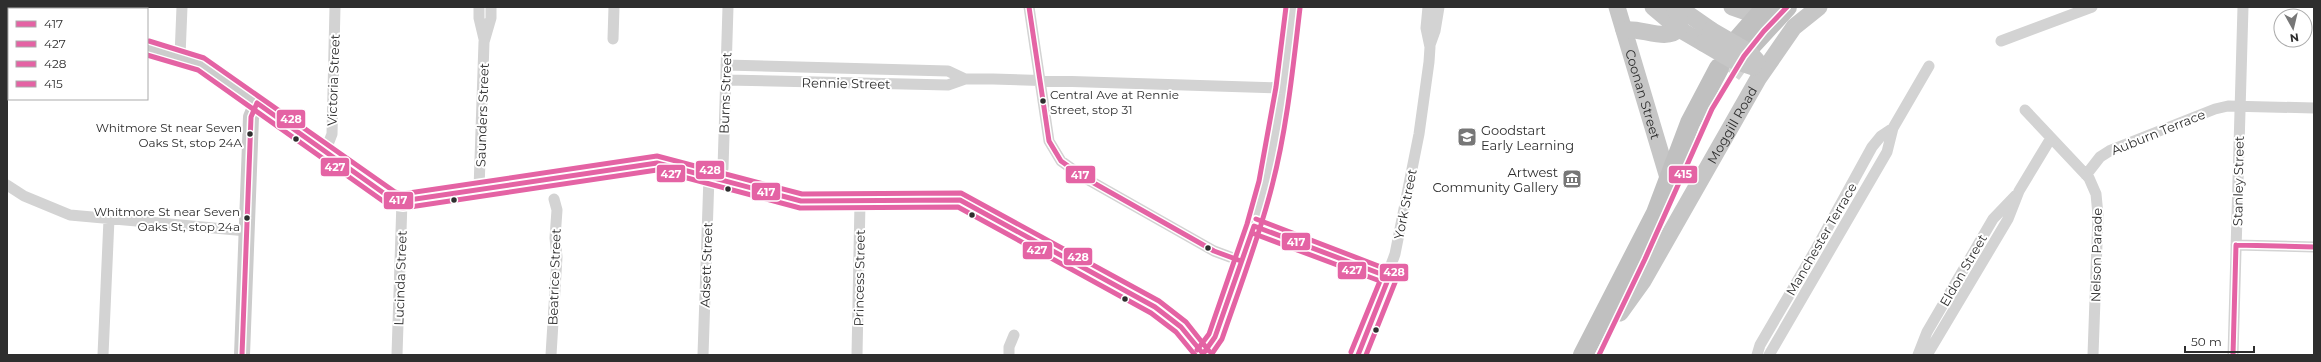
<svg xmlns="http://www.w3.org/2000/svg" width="2321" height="362" font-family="Montserrat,sans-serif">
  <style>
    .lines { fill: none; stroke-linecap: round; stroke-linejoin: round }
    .highway-tunnel { stroke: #d5d5d5; stroke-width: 20; stroke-dasharray: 20 10; stroke-linecap: butt }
    .street { stroke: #d3d3d3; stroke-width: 11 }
    .secondary { stroke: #ccc; stroke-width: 16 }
    .primary { stroke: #c6c6c6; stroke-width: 17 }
    .highway { stroke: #c0c0c0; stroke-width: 20 }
    .primary-bridge { stroke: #c6c6c6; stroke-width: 17 }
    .bus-1-casing { stroke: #fff; stroke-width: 8 }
    .bus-2-casing { stroke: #fff; stroke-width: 8 }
    .bus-3-casing { stroke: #fff; stroke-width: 8 }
    .bus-4-casing { stroke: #fff; stroke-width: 8 }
    .bus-1 { stroke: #e463a4; stroke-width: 5 }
    .bus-2 { stroke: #e463a4; stroke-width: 5 }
    .bus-3 { stroke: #e463a4; stroke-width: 5 }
    .bus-4 { stroke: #e463a4; stroke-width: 5 }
    .bus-dot { fill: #2e2e2e; stroke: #fff; stroke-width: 1.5 }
    .labels { text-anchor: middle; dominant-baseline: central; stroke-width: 4; stroke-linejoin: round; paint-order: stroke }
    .bus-label { font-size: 12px; fill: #2e2e2e; stroke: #fff; text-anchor: end }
    .street-label { font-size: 13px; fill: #2e2e2e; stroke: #fff }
    .poi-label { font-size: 13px; fill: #2e2e2e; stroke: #fff; text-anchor: start }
    .line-badge { stroke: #fff; stroke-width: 1.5 }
    .badge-label { font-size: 11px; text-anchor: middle; font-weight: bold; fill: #fff }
  </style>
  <rect width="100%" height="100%" fill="#fff"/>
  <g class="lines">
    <path class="highway-tunnel" d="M1731,74L1750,48"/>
    <path class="street" d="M479,7V18L484,39
      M1029,7L1049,141L1061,161L1085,178L1214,251L1241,261
      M613,39L614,7
      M2001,41L2092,7
      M1430,45L1435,31L1439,7
      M180,56L182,7
      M726,65L948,71L965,79
      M726,80L948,85L965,79H993L1283,88
      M2025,110L2089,178L2096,194L2098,215L2093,355
      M325,152L332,134L335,7
      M2086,175L2100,157L2111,150L2215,109L2228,106L2314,108
      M721,179L723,168L728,7
      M7,185L24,196L70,215L247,231
      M479,189L484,42L491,18V7
      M1254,226L1389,277
      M2236,245L2314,247
      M103,355L109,219
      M397,355L402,201
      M551,355L557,257L555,238L557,210L554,199
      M703,355L709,176
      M857,355L860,202
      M1009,355V347L1014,335
      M1202,355L1215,337L1254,226L1266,183L1283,88L1293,7
      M1358,355L1395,254L1419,134L1429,62L1430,47L1426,28L1428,7
      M1757,355L1760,345L1816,249L1872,147L1881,136L1893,128
      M1769,355L1887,152L1893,128L1929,66
      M1918,355L1927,332L1993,219L2016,195
      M1927,355L2008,219L2019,191L2051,138
      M2233,355L2243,7"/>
    <path class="secondary" d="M7,22L9,23
      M147,48L201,64L392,199L402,201L657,163L801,201L960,200L1155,307L1181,327L1204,355
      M242,355L251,117L257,103"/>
    <g class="primary">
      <path id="s1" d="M1617,7L1669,181"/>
      <path d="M1653,7L1679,29L1703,43"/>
      <path d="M1678,7L1711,30"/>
      <path d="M1732,7L1758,16"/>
      <path d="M1624,30C1641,27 1666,42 1679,29L1680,21L1674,7"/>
      <path id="s2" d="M1620,313L1643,281L1758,79L1794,27L1819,7"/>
    </g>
    <path class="highway" d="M1738,39L1766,7
      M1751,46L1787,7
      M1583,355L1656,213L1690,123L1719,68"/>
    <path class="primary-bridge" d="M1711,30L1749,52L1757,61
      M1703,43L1732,60L1753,67"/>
    <g class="bus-1-casing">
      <path id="bus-1" d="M1029,7L1049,141L1061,161L1085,178L1214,251L1241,261
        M257,103L392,199L402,201L657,163L801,201L960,200L1155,307L1181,327L1204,355
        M1203,354L1215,337L1254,226L1389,277L1358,355
        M242,355L251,117L257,103"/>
    </g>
    <g class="bus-2-casing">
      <path id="bus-2" d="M147,55L198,70L390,206L403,208L657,170L800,208L958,207L1151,313L1176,332L1195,355
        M1252,233L1380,281L1351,352
        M1211,355L1222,339C1239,289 1259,238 1272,186C1287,128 1293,67 1300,8"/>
    </g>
    <g class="bus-3-casing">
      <path id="bus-3" d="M149,41L204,58L395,192L402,194L657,156L802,194L961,193L1159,301L1186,322L1209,351
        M1256,219L1394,272L1396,280L1366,355
        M1197,350L1209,334L1247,224L1259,181L1276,87L1286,7"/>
    </g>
    <g class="bus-4-casing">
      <path id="bus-4" d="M2236,245L2314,247
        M1599,355L1645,259L1712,109L1744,56L1764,31L1787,7
        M2233,355L2236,245"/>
    </g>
    <use href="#bus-1" class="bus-1"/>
    <use href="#bus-2" class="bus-2"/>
    <use href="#bus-3" class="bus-3"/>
    <use href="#bus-4" class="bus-4"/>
  </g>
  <defs>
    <g id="school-square" transform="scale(1)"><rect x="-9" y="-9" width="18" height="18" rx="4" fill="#777" stroke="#fff"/><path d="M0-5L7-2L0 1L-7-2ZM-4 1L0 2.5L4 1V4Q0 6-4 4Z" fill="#fff"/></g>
    <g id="museum-square" transform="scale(1)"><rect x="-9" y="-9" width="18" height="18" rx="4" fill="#777" stroke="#fff"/><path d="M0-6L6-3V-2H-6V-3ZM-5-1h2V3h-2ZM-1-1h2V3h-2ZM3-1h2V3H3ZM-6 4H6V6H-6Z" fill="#fff"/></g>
  </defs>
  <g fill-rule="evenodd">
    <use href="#school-square" x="1467" y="137"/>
    <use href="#museum-square" x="1572" y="179"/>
  </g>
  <g class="bus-dot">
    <circle cx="1043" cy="101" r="3.5"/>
    <circle cx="250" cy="134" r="3.5"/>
    <circle cx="296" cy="139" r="3.5"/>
    <circle cx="728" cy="189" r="3.5"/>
    <circle cx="454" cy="200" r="3.5"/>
    <circle cx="972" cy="215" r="3.5"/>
    <circle cx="247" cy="218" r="3.5"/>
    <circle cx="1208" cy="248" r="3.5"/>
    <circle cx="1125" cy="299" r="3.5"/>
    <circle cx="1376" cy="330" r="3.5"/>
  </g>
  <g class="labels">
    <g class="bus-label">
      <text x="1050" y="94" text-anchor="start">Central Ave at Rennie<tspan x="1050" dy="15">Street, stop 31</tspan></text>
      <text x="242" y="127">Whitmore St near Seven<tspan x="242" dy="15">Oaks St, stop 24A</tspan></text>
      <text x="240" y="211">Whitmore St near Seven<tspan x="240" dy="15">Oaks St, stop 24a</tspan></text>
    </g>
    <g class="street-label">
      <text transform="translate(333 80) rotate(-88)">Victoria Street</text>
      <text transform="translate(846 83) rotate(1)">Rennie Street</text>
      <text transform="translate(725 93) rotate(-88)">Burns Street</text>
      <text stroke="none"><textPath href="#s1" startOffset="91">Coonan Street</textPath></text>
      <text transform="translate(482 115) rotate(-88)">Saunders Street</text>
      <text stroke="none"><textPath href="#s2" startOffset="219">Moggill Road</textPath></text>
      <text transform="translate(2158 132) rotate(-22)">Auburn Terrace</text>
      <text transform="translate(2238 181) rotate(-89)">Stanley Street</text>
      <text transform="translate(1405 204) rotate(-79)">York Street</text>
      <text transform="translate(1821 239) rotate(-60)">Manchester Terrace</text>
      <text transform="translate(2096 255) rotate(-89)">Nelson Parade</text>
      <text transform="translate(706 265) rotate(-88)">Adsett Street</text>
      <text transform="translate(1963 270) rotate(-60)">Eldon Street</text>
      <text transform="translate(554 277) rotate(-88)">Beatrice Street</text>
      <text transform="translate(400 278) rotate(-88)">Lucinda Street</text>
      <text transform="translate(859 278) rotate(-89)">Princess Street</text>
    </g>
    <g class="poi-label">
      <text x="1481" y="130">Goodstart<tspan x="1481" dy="15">Early Learning</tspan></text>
      <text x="1558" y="172" text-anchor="end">Artwest<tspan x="1558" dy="15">Community Gallery</tspan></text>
    </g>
  </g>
  <g class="line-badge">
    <rect x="276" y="109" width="30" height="20" rx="4" fill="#e463a4"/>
    <rect x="320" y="157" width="30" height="20" rx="4" fill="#e463a4"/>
    <rect x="695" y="160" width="30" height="20" rx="4" fill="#e463a4"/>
    <rect x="656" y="164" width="30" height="19" rx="4" fill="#e463a4"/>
    <rect x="1668" y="165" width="30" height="19" rx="4" fill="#e463a4"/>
    <rect x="1065" y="165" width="31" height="19" rx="4" fill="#e463a4"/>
    <rect x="751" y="182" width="30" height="19" rx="4" fill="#e463a4"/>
    <rect x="383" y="191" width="31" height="19" rx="4" fill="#e463a4"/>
    <rect x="1281" y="232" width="30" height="19" rx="4" fill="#e463a4"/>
    <rect x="1022" y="241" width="31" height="19" rx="4" fill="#e463a4"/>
    <rect x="1063" y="247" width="30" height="19" rx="4" fill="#e463a4"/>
    <rect x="1337" y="261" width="30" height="19" rx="4" fill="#e463a4"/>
    <rect x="1379" y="263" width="30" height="19" rx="4" fill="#e463a4"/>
  </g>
  <g class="badge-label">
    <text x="291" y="123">428</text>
    <text x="335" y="171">427</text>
    <text x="710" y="174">428</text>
    <text x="671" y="178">427</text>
    <text x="1683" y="178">415</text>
    <text x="1080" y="179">417</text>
    <text x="766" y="196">417</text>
    <text x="398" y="204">417</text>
    <text x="1296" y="246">417</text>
    <text x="1037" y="254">427</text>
    <text x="1078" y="261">428</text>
    <text x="1352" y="274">427</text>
    <text x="1394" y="276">428</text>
  </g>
  <rect width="2321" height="362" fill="none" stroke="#2e2e2e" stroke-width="16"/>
  <rect x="8" y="8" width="140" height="92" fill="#ffffff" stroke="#ababab"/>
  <rect x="16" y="21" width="20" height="6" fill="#e463a4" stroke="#ababab"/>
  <text x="44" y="28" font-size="12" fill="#2e2e2e">417</text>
  <rect x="16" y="41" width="20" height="6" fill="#e463a4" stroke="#ababab"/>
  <text x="44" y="48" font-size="12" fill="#2e2e2e">427</text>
  <rect x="16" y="61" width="20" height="6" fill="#e463a4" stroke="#ababab"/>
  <text x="44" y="68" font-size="12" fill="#2e2e2e">428</text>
  <rect x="16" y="81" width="20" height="6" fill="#e463a4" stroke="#ababab"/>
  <text x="44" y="88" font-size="12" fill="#2e2e2e">415</text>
  <g transform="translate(2293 28) rotate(172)"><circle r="19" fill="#ffffff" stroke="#ababab"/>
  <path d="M0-3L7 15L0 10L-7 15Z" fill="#777777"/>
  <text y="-6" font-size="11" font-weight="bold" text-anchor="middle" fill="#2e2e2e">N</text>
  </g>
  <path d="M2185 346v6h69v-6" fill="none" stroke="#2e2e2e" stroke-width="2"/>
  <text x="2191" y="346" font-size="12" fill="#2e2e2e" stroke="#ffffff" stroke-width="3" paint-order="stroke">50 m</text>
</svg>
